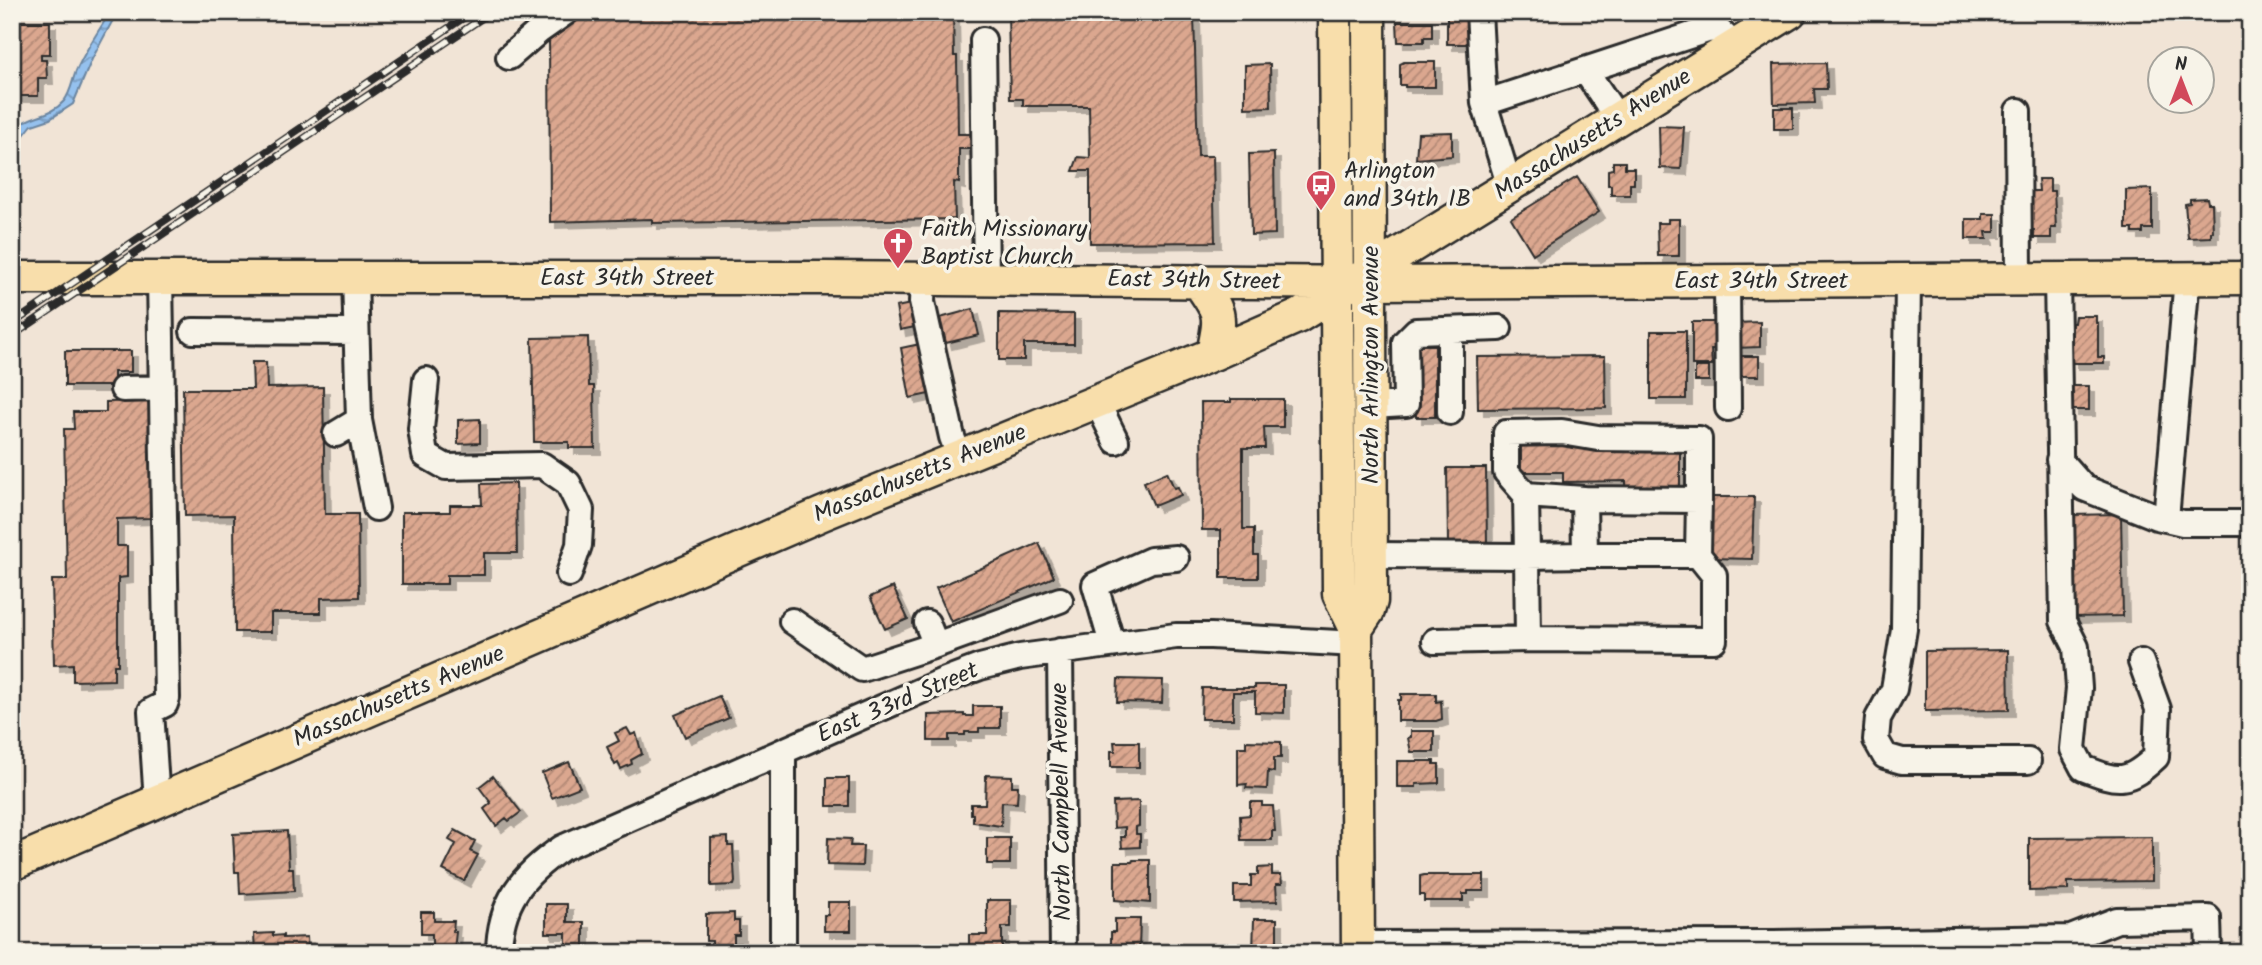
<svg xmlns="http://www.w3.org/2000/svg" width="2262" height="965" font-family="Kalam,sans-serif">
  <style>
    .water { fill: url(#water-waves); stroke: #6b85a0; stroke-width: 2 }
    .building { fill: url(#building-hatch); stroke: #2b2b2b; stroke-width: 2; filter: url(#shadow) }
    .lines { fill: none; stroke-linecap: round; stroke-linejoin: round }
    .minor-casing { stroke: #2b2b2b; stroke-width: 30 }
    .major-casing { stroke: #2b2b2b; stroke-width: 37 }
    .minor { stroke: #f7f3e8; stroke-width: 24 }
    .major { stroke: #f8deab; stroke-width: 32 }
    .rail-casing { stroke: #2b2b2b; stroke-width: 8 }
    .rail { stroke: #f7f3e8; stroke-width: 5; stroke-dasharray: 16; stroke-linecap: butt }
    .labels { text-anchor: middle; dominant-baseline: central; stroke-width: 7; stroke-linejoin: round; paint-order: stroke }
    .street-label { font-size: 24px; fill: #2b2b2b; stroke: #f7f3e8 }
    .poi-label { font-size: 24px; fill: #2b2b2b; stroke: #f7f3e8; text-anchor: start }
  </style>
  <defs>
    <pattern id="water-waves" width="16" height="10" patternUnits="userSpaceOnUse" patternTransform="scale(1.75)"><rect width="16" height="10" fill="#95c1ee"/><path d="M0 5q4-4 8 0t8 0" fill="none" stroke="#7a9dc1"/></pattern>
    <pattern id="building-hatch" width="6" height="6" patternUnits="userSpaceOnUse" patternTransform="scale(1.75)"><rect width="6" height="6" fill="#dba78f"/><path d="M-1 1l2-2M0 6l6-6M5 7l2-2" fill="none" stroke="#b28875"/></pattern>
    <filter id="shadow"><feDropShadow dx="6" dy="6" stdDeviation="0" flood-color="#0004"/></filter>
  </defs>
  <rect width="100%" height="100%" fill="#f1e4d6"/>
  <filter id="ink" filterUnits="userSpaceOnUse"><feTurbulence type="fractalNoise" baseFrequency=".0143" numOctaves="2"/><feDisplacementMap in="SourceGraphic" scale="14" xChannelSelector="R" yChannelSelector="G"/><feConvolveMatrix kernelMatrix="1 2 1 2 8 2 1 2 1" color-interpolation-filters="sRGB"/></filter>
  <g filter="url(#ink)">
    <path class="water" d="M120,12L114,18L92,59L73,104L50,119L32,125L12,150C12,109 44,124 64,101C71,92 72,81 76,71C85,51 98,31 110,13Z"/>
    <path class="building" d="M582,12H953L954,56H957L958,134H975V149H959V183L954,182L955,219L652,223V219L550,222L549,35Z
      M1008,12H1263L1194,14L1198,156H1213L1215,242L1090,243V171H1073L1078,157L1090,158L1089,106H1023V99H1010Z
      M1447,14H1473V44H1447Z
      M12,22H50V54H41V60H46L47,78H38V96H14Z
      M1397,22H1432V37H1424V42H1398Z
      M1404,62H1435V87H1405V85H1400V64Z
      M1826,63L1827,89H1814L1815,103L1774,104L1773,64Z
      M1270,64L1271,107L1245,108V65Z
      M1774,108H1793V129H1774Z
      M1659,126L1684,127L1681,169L1660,168Z
      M1452,132V156L1416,159L1418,133Z
      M1274,153L1275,234L1251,235L1249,154Z
      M1613,162H1625V168H1634V184H1630V195H1611V185H1608V170L1613,169Z
      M1577,177L1599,212L1533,254L1511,218Z
      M2038,179H2050V191H2054L2056,228H2051V238H2034V230H2031L2030,191H2039Z
      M2152,189V229H2143V233H2133V229H2126V190Z
      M2207,198L2208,203H2212L2213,232H2211V237L2188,238L2185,204L2190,203V199Z
      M1983,214H1995V232H1986L1987,239H1966V219H1983Z
      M1668,219H1679V256H1658L1657,223H1668Z
      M916,303L920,326L900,330L896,307Z
      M973,309L979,335L946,343L940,318Z
      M999,313L1074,314V344H1024V360H999Z
      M2075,316H2096V323H2098V357H2104V363H2072V323H2074Z
      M1692,322H1715L1716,350H1711L1712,365H1692Z
      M1760,322V347L1735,348V323Z
      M1651,331H1686V399H1651Z
      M588,337L589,386H594L595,448H569V442H534L532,338Z
      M1416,341H1435V417H1416Z
      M920,344L929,394L910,398L901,348Z
      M65,351H131V372H114V386H65Z
      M1605,356L1606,408L1478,409L1477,357Z
      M1741,356H1759V376H1741Z
      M252,362H266L267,388L323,387L325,514H358L359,597L321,598V613H271V632H235L234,515L185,516L183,389H253Z
      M1695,367H1709V381H1695Z
      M2071,386H2089V410H2072Z
      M1231,399H1283V427H1264L1265,448H1243V529H1254V555H1258V578H1221V530H1202L1201,402H1231Z
      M153,401V445H150V464H157V513H150V518L117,519V546H127V577L118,578V665H114V680L73,681V664L54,665L52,580H67L64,429H74L73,412H106V402Z
      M480,419V443L458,444V420Z
      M1525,438H1554V446H1680V489L1626,490V481L1563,482V472H1521V445H1525Z
      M1447,468H1486L1487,544L1448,545Z
      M1167,472L1174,488L1178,487L1181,495L1154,506L1144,482Z
      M516,483L517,553H484V575H447V584H402V512H450V505H482L481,484Z
      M1710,497H1754L1752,559L1709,558Z
      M2121,514L2123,616L2071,617L2069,515Z
      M1039,543L1054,577L951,622L936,588Z
      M893,587L908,619L885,629L870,597Z
      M2008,650L2009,710L1925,711V651Z
      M1118,679L1163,680L1162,703L1117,702Z
      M1255,685H1284V713L1255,712V692H1233V719H1201L1202,688H1255Z
      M1401,694H1436V702L1441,701L1442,719L1436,721H1398V700H1401Z
      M719,696L729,718L685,737L675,715Z
      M973,706H1000V728H979V732H965V735H949V741H928V715L964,714V716H973Z
      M627,728L631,735L636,733L642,754L631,760L632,764L621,769L618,763L615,765L607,747L619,741L615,733Z
      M1411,731H1434V752H1411L1408,738L1411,737Z
      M1246,741L1281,742V758H1274V772L1268,771L1267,789L1246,788L1247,784L1238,785V747H1246Z
      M1114,742H1139V767H1111V751H1115Z
      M1397,761H1434V764H1439V783L1416,784V787H1397Z
      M569,762L580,787L552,798L542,773Z
      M986,775L1012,776V786H1018L1017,803L1002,802L1001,826L973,822V814H971V804H985Z
      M493,776L521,812L509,821L506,818L496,826L484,809L491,803L479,787Z
      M827,778H849V806H827Z
      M1139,801V826L1136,827V834H1140V847L1122,848L1121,837H1125V827L1114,828L1113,802Z
      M1250,802H1262V806H1273L1275,831H1272V840H1241L1240,816L1250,815Z
      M455,830L475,841L470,851L478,855L464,881L443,870L456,844L449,840Z
      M287,831L289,868H293L294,891L240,894L239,872H235L233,834Z
      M728,837V846H733L735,882L734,885L711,886V838Z
      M2152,837V881L2068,882V890L2029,891V838Z
      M828,838L851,839L850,846H863L862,866L827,865Z
      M987,838H1010V864H987Z
      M1133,860H1150V903L1115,900V862H1132Z
      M1272,867V875H1281L1282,884H1276L1277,901L1234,902V886H1251V875H1258V868Z
      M1424,875H1484V891H1468V894H1463V901H1424V895H1420V876Z
      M987,900H1011V927H1002V949L969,950V935H987Z
      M828,902H851V931H824V915H828Z
      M546,904H567V922H584V950H566V933H546Z
      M421,912H434V921H454L453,932H456L454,950L432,949V934H421Z
      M734,913V921H739V935H734V949L712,950V941H706V914Z
      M1115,919H1140L1139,951L1148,953H1128V947H1111V932H1115Z
      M1254,919H1277V952H1253Z
      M273,933V936L283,935V938L307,937L308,953H255L254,934Z"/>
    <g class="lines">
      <g class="minor-casing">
        <path id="minor" d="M1479,12L1484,103L1510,187
          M983,40L986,279
          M509,57L539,31L566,12
          M1585,70L1618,119
          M1484,103L1707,30L1717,29L1725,36L1732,48
          M2018,111L2019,279
          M923,279L922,302L952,437L960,458
          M2057,279L2063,621L2076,647L2079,688L2073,749L2083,768C2119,782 2127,784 2156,757L2158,709L2141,662
          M1908,280L1904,629L1894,689L1878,718L1876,740L1885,756L1902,761H2028
          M1727,281L1728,408
          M1450,330V412
          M193,331L356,332
          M426,380L421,429L425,455L446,467L542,465L568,483L581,510L579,545L569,574
          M123,389L162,388
          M1097,402L1116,441
          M1371,406L1406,404L1405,342L1416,331L1499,328
          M359,420L376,508
          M336,434L359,420L355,278
          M2059,460L2084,488L2157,517L2183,523H2250
          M1526,495L1506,472V433L1562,432L1598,438L1699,439V500
          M1584,499L1699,500L1698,555
          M2166,519L2187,278
          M1371,555L1527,556L1526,495L1584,499L1585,555L1527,556L1528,639L1435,641
          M792,621L862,669L936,645
          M927,623L936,645L1060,600
          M1528,639L1714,640V575L1698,555H1585
          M1112,644L1095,585L1151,560L1176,558
          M1060,651L1063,953
          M783,751V953
          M157,802L151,711L165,704L167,698L160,278
          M1357,944L1774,943L2071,938L2117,920L2208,918L2209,953
          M499,953C499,903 523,874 562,848L943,681L980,667L1020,657L1176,636H1211L1356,644"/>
      </g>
      <g class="major-casing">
        <path id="major" d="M1335,12L1339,594L1356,629L1358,953
          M12,278H827L1371,283L2250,278
          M1198,281C1222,315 1221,314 1213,354
          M1356,629L1368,611L1371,601L1369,12
          M12,864L822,514L1213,354L1299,316L1790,12"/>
      </g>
      <use href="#minor" class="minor"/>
      <use href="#major" class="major"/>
      <g class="rail-casing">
        <path id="rail" d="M12,324L472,12
          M12,336L491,12"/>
      </g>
      <use href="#rail" class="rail"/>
    </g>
  </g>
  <defs>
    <g id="bus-pin" transform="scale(1.575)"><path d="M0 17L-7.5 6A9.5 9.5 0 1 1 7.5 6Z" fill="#d1495b" stroke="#f7f3e8"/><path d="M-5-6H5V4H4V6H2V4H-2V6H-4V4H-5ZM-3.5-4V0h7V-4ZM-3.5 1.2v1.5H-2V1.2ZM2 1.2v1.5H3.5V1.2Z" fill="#fff"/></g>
    <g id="church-pin" transform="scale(1.575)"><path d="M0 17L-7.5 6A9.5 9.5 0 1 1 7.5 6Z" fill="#d1495b" stroke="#f7f3e8"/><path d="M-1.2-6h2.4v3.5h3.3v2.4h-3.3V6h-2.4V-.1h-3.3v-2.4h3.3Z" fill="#fff"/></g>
  </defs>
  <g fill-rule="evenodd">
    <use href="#bus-pin" x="1321" y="185"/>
    <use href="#church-pin" x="898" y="243"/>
  </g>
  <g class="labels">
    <g class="street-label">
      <text transform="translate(1593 135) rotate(-32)">Massachusetts Avenue</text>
      <text x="627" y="278">East 34th Street</text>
      <text transform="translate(1194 281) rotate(1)">East 34th Street</text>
      <text x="1761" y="281">East 34th Street</text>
      <text transform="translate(1371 365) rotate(-90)">North Arlington Avenue</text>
      <text transform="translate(920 474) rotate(-22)">Massachusetts Avenue</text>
      <text transform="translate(399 697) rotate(-23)">Massachusetts Avenue</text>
      <text transform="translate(898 703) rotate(-23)">East 33rd Street</text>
      <text transform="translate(1062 802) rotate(-91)">North Campbell Avenue</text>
    </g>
    <g class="poi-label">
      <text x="1344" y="171">Arlington<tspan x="1344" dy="28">and 34th IB</tspan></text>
      <text x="921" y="229">Faith Missionary<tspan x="921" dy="28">Baptist Church</tspan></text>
    </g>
  </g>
  <rect width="2262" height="965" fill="none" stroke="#f7f3e8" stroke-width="42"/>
  <rect x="21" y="21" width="2220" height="923" fill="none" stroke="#2b2b2b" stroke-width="2.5" filter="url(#ink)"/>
  <g transform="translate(2181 80)"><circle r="33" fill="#f7f3e8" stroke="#a5a39c" stroke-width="2"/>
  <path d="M0-5L12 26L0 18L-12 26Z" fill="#d1495b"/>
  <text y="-10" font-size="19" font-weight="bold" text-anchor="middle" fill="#2b2b2b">N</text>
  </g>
</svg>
